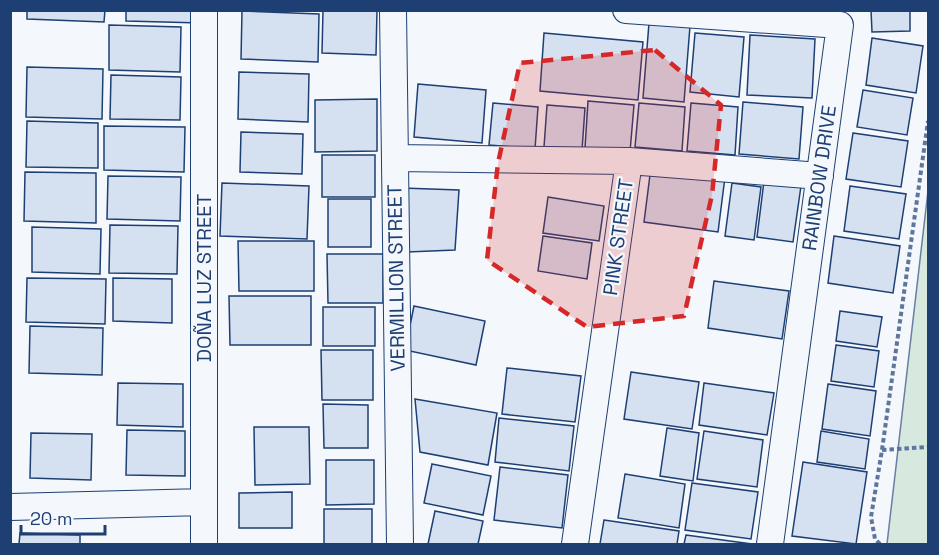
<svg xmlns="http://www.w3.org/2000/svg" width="939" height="555" font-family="'Space Grotesk',sans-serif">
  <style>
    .green { fill: #d7e8df; stroke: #687fa3; stroke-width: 1.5 }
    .building { fill: #d5e0f0; stroke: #1d3f73; stroke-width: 1.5 }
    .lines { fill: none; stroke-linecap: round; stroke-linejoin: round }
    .street-casing { stroke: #1d3f73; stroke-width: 28 }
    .path { stroke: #5e769c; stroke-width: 4; stroke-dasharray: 4.5 3; stroke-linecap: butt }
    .street { stroke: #f4f7fb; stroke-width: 26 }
    .marked { fill: #d62828; fill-opacity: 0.2; stroke: #d62828; stroke-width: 4.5; stroke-dasharray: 12 8; stroke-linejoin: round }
    .labels { text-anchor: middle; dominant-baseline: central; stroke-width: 4.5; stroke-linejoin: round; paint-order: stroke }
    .street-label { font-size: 20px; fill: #1d3f73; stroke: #f4f7fb }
  </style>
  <rect width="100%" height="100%" fill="#f4f7fb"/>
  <path class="green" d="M928,191V544H887Z"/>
  <path class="building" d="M27,10H105L104,22L27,19Z
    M126,10H201V23L126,21Z
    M323,10H377L376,55L322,53Z
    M871,10H910V31L872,32Z
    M242,11L319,14L318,62L241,59Z
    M649,23L690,26L684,102L643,98Z
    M109,25L181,27L180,72L109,70Z
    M544,33L643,42L638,100L540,91Z
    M695,33L744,37L739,97L690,92Z
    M750,35L815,39L812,98L747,95Z
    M872,38L923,46L916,93L866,85Z
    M27,67L103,69L102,119L26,117Z
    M239,72L309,74L308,122L238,119Z
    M111,75L181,77L180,120L110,119Z
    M418,84L486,90L482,143L414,137Z
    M863,90L913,98L907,135L857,127Z
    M377,99V151L315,152V100Z
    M588,101L634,105L630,152L585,148Z
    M743,102L803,107L799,159L739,154Z
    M493,103L538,107L535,149L489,145Z
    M639,103L685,107L682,151L635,147Z
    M691,103L738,107L735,155L687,151Z
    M547,105L585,108L582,150L544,147Z
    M27,121L98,123V168L26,167Z
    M104,126L185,127L184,172L104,170Z
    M241,132L303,134L302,174L240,172Z
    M853,133L908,141L901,187L846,179Z
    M322,155H375V197H322Z
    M651,167L725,177L718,232L644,222Z
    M25,172L96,173V223L24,221Z
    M108,176L181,177L180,221L107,219Z
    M764,181L801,186L793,242L757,237Z
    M222,183L309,186L307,239L220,236Z
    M732,183L761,187L754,240L725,236Z
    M850,186L906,194L899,239L844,231Z
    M402,188L459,190L455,250L407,252Z
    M548,197L604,206L599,241L543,233Z
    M328,199H371V247H328Z
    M110,225L178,226L177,274L109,273Z
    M32,227L101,229L100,274L32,272Z
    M543,236L592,243L587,279L538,271Z
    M834,236L900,246L893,293L828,283Z
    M238,241H314V291H239Z
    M327,254H383V303H328Z
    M27,278L106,279L105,324L26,322Z
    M113,278L172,279V323L113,321Z
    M714,281L789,291L782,339L708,328Z
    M229,296H311V345H230Z
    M414,306L485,321L476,365L405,350Z
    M323,307H375V346H323Z
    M840,311L882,317L877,347L836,341Z
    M30,326L103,328L102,375L29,373Z
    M836,345L879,351L874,387L831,381Z
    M321,350H373V400H322Z
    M507,368L581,376L575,422L502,414Z
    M631,372L699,382L692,429L624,419Z
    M118,383L183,384V427L117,425Z
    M704,383L774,393L767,435L699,425Z
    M828,384L876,391L870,436L822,429Z
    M415,399L497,413L488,465L420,452Z
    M323,404L368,405V448H324Z
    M499,418L574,426L569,471L495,462Z
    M254,427H309L310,484L255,485Z
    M667,428L699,433L693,481L660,476Z
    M127,430L185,431V476L126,475Z
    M704,431L763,440L757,487L697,479Z
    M821,431L869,439L865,469L817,462Z
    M31,433L92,434L91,480L30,478Z
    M326,460H374V504L326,505Z
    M803,462L867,472L856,544L792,536Z
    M432,464L491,476L483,515L424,503Z
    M500,467L568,475L562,528L494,520Z
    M625,474L685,484L679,528L618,518Z
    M692,483L758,492L751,539L685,530Z
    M292,492V528H239V493Z
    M324,509H372V544H324Z
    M435,511L483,521L478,544H428Z
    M604,520L679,531L677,544H600Z
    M20,533L80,535V544H19Z
    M686,535L752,544H684Z"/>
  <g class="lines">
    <g class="street-casing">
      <path id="street" d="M204,10V544
        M393,10L400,544
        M626,10L840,25L770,544
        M395,158L629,161L820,176
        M10,507L204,502
        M575,544L629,161"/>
    </g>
    <path class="path" d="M882,450L928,447
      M880,544L875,539L871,517L882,450L928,121"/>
    <use href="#street" class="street"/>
  </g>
  <path class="marked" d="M655,50L721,105L712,195L684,316L587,327L487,260L498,163L520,63Z"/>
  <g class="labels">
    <g class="street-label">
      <text transform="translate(819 178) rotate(-82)">RAINBOW DRIVE</text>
      <text transform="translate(618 237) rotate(-82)">PINK STREET</text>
      <text transform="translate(204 278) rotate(-90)">DOÑA LUZ STREET</text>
      <text transform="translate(396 278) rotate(-91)">VERMILLION STREET</text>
    </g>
  </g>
  <rect width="939" height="555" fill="none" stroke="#1d3f73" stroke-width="24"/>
  <path d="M21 525v9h84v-9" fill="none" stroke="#1d3f73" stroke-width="3"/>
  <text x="30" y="525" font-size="18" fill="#1d3f73" stroke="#f4f7fb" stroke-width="4.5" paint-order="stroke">20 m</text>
</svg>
